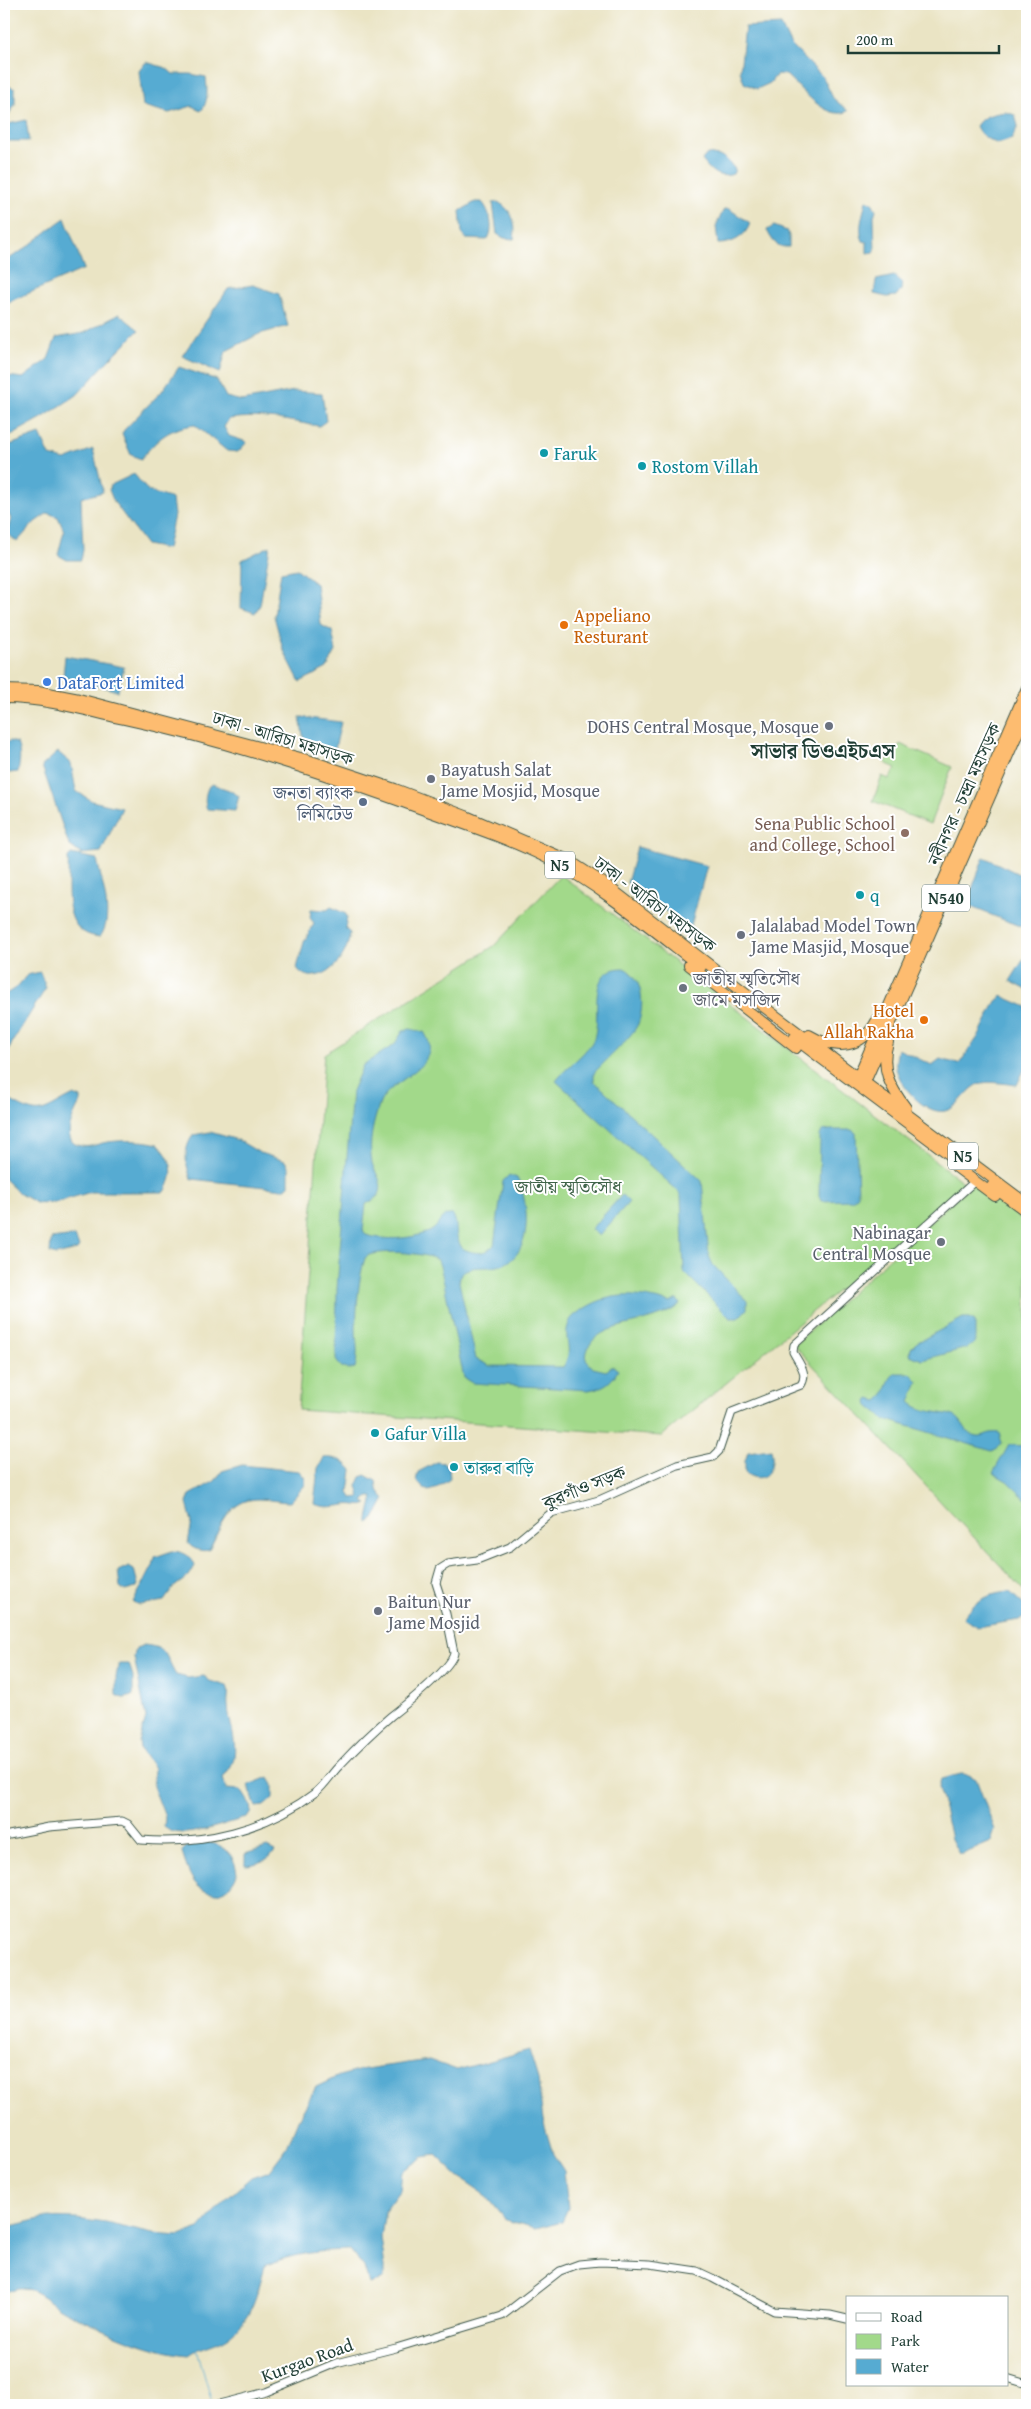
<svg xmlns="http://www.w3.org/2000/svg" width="1031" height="2409" font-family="'Gentium Book Plus','Noto Serif Bengali',serif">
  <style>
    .green { fill: #a2d98a; stroke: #608b5f }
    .water { fill: #56abd2; stroke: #3a7483 }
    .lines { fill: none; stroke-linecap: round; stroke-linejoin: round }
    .stream { stroke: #56abd2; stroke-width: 1 }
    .minor-casing { stroke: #3d564a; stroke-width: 9 }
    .highway-casing { stroke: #3d564a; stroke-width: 12 }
    .minor { stroke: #fff; stroke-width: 7 }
    .highway { stroke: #fdbc6f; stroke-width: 10 }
    .culture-dot { fill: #0f9aa8; stroke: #fff; stroke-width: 2 }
    .food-dot { fill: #e8710a; stroke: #fff; stroke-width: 2 }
    .shop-dot { fill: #3f7fe0; stroke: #fff; stroke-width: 2 }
    .worship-dot { fill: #6b7280; stroke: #fff; stroke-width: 2 }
    .service-dot { fill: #5c6f8a; stroke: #fff; stroke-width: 2 }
    .education-dot { fill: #8d6e63; stroke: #fff; stroke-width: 2 }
    .labels { text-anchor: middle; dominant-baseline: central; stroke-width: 4; stroke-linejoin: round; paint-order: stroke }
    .shield { fill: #fff; stroke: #627771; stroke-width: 1 }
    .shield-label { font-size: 16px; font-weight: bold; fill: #1f3d34 }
    .culture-label { font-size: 18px; fill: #0d838f; stroke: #fff; text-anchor: start }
    .food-label { font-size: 18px; fill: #c56008; stroke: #fff; text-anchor: start }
    .shop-label { font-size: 18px; fill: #366cbe; stroke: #fff; text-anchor: start }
    .worship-label { font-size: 18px; fill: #5b616d; stroke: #fff; text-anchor: start }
    .street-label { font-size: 18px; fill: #1f3d34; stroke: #fff }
    .service-label { font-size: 18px; fill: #4e5e75; stroke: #fff; text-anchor: end }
    .education-label { font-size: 18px; fill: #785e54; stroke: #fff; text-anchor: end }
    .park-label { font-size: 18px; fill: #40644a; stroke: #fff }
    .quarter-label { font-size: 20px; font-weight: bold; fill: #1f3d34; stroke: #fff }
  </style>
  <rect width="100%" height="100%" fill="#fff"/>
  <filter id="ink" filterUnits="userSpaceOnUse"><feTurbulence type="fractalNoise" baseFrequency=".02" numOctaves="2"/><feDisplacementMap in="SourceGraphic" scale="10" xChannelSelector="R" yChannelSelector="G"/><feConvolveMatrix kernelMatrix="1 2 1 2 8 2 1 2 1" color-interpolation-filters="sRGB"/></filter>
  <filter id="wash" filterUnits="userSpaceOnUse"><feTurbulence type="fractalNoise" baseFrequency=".0096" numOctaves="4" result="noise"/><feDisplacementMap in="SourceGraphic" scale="20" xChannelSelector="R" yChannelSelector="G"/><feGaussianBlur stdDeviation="1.12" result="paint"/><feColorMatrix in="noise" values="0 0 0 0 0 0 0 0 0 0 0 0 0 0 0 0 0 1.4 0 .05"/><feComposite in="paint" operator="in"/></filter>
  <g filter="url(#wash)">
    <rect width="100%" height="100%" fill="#eae4c4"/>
    <path class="green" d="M900,744L952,767L930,824L873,801L882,776L889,779L896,768L885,763Z
      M561,875L967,1185L662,1436L298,1410L324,1054L494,946Z
      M975,1181L1027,1224V1594L794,1345Z"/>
    <path class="water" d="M781,25L790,44L823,77L833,98L848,111C827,122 801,88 786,75L777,74L770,83L757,89L744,83L740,71L745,27Z
      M146,62L166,68L173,74H190L206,77C207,89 209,102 201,111L192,106L169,113L143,106L139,71Z
      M4,84L15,89V105L7,117H4Z
      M1005,112L1015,115L1018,126L1012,139L998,144C989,140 980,136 976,126C983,115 993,114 1005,112Z
      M26,120L29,141H4V125Z
      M707,154L724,157L735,169L733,174C718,179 711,172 702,160Z
      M866,200L872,202L876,210L874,216L875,252L867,253V242L863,241C857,228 864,213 866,200Z
      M475,202H482C490,211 495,230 487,240L466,239L462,233L460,211Z
      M498,202C512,210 517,223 514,239L504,238L497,234L493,203Z
      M724,209H729L750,223C746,237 732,244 718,244L716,226Z
      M65,218L84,269L4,304V261C26,251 44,232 65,218Z
      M774,226L787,231L789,236V247C777,248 772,241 767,230Z
      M894,276L902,282L901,290L896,296L887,297L874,294L876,280Z
      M253,285L279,294L288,326L259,334L226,351L220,373L182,356L228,289Z
      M119,314L139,330L105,364L77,395L42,418L4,439V373L7,376L23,378L48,359L56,338L84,333Z
      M179,367L217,380L226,397L242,401L294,391L322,393L326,421L319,426C286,421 264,414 229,419L224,427L229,436L247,442L238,452L227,451L195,425C169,428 158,438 141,459L131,455L122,434L124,430L162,391Z
      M40,434L50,456L65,460L93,449L103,492L81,498L83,550L81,560H67L58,555L64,531L58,517L48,513L35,522L17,542L7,533L11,519L4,505V447Z
      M134,474L148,491L172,499L174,515L167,549L146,545L114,502L109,490L111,485Z
      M270,546L260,605L255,613L241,608L242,560Z
      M297,569L316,584L321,625L332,631L336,651L327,668L300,682L283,649L274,616L281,572Z
      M65,656L124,667L118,691L63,677Z
      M300,717L341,722L335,749L304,741Z
      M10,741L17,743C21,754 20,761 18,772L9,773L4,770V744Z
      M58,752L71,763L76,791L92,801L122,808L101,852L81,854L69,845L42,766Z
      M212,784L229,790L239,796L235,811L207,809C204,802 205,793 209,786Z
      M637,847L707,866L690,929L627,883Z
      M71,854L97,859C101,882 115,917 100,937C59,934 70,887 68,857Z
      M984,857L1027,878V929L966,905Z
      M331,907L346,914L347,918L345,928L350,933C348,952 335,974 314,976C307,977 301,974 297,968L304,942L314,923L310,918L311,909L327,910Z
      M1027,954V990L1010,981Z
      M624,968C643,977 645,1006 638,1024C632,1037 604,1062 594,1073V1081L702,1181L709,1256L713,1265L747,1301V1309L738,1318H730L684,1272L681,1197L678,1191L556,1081C566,1067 581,1058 591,1044C606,1023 581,968 624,968Z
      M40,972L46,988L13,1041L4,1061V995L17,987L27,975Z
      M1002,996L1027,1007V1064L1017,1085C1007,1084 991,1081 982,1083C967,1087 960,1108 945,1111C925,1115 900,1086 896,1068C895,1062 897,1054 898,1049L932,1065L940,1059L959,1064L978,1037L996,1001Z
      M410,1029L424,1032C447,1067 390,1078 380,1103C373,1123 368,1142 372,1163C375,1174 383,1180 380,1192C378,1199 371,1201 366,1204L363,1230L366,1235C385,1241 410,1239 429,1232C441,1227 439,1213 453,1215C459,1226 453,1234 462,1248C473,1254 485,1255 494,1245L503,1181L509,1175L517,1178C530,1203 534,1258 498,1266C484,1269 473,1264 461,1273L459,1282L476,1359L490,1366L563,1367C575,1350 562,1339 569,1323C571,1316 579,1312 585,1308C613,1291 640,1294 670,1303L677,1299L680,1304C653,1330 586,1317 586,1360L593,1368L606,1371L613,1366L618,1370C611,1384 602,1388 588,1390L472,1383L464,1378L441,1269L438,1260C427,1253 374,1248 365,1258C358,1280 357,1305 356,1328C356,1342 359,1354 355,1368C345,1371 341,1368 336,1360L337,1289L352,1091L363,1065L394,1045L403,1031Z
      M74,1095L81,1098V1101C75,1112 58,1142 81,1146C91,1148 99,1143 108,1142C123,1140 143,1140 158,1144C173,1160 176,1173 165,1192H91L57,1202L36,1203L20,1194L4,1179V1099L6,1098C43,1120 39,1112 74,1095Z
      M829,1130H852L856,1133L858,1195L852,1200L821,1201L819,1196L820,1136L822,1131Z
      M210,1132L238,1140L260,1153L285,1161L289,1168V1185L284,1189L191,1179C185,1162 183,1150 193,1135Z
      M622,1195L629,1202L599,1236L591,1229Z
      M75,1236L79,1247L77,1250L56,1255L50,1253L51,1239Z
      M963,1318H969L975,1321V1343L967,1348L922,1360L910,1355L911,1348L916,1343Z
      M896,1373H910L918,1381L910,1402C921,1413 939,1411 954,1416C964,1420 965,1435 977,1436C985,1437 988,1431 999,1433L1002,1443L998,1448L992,1451L884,1419L868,1406L867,1402L869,1399L878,1401C890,1392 885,1379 896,1373Z
      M1009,1445L1027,1446V1500L1007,1481L993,1473Z
      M771,1449C776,1467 765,1487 745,1473V1461L748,1452Z
      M324,1458C336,1457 344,1460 352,1470L349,1492L352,1498L360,1497L357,1486L361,1477L365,1475L376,1481L377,1489L385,1499L374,1519L368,1523V1519L373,1497H368L364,1502L368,1504C360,1508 354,1503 345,1505C332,1507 326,1508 314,1504L318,1468Z
      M437,1462L444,1463L449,1467L450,1479L435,1489L428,1491L416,1481L418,1472Z
      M242,1465L299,1471L305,1478V1485L290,1502C279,1502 269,1499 258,1499C229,1499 221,1527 209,1550C202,1552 192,1549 188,1543L192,1522L187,1503L190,1495L215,1481L222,1471Z
      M172,1551C184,1552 191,1555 195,1566L189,1576L174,1587L164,1601L140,1605L133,1602L153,1566L155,1557Z
      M129,1566L134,1569L138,1585L136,1588L125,1591L120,1587L118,1571Z
      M1010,1592L1026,1607L1027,1614L1019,1620L977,1627L963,1618C975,1600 990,1593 1010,1592Z
      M144,1645C170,1648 164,1656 176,1675L188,1678L204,1676L210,1681L227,1686C230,1692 227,1698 228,1706C229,1723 237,1740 234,1757C233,1766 227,1771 223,1778L226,1789L241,1790L250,1804L251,1812L247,1818C225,1822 182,1843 164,1827L165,1817L153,1786L154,1768L140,1749L139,1742L146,1718L134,1657L136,1648Z
      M119,1664H129L133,1676V1695C126,1699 122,1699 116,1695V1676Z
      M961,1774L969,1775L976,1779L995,1830L991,1842L963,1854H959L951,1839L939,1787L941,1779Z
      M269,1777L273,1785V1798L264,1806L256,1807L248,1785Z
      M201,1842C222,1842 235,1853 237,1874C230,1892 214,1900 198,1886C190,1879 184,1861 182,1851L186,1847Z
      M267,1847L275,1851C270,1860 255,1865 245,1865V1854Z
      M529,2050L538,2079L543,2120L553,2154L564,2171L568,2208L562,2221L536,2228L505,2220L483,2193L458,2176L436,2155L423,2157L402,2171L400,2191L385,2211L381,2237L384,2261V2279L369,2284L364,2267L350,2250C324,2250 288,2254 265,2266C257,2293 252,2320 228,2337C216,2345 201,2346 189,2355C146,2351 101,2329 63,2310C50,2303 37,2289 22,2288C17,2287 9,2291 4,2293V2228L44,2218L77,2219L106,2223L153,2234L179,2236L199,2229L221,2204L251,2177L269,2171L287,2147L298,2120L316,2087L339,2076L365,2069L429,2060L457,2070Z"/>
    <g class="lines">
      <path class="stream" d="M197,2349L211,2399"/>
    </g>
  </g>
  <g filter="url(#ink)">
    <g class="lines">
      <g class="minor-casing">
        <path id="minor" d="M4,1836L49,1827L122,1821L128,1824L141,1840C203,1845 266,1830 316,1792C325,1785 331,1774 339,1766C355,1749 372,1732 391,1716C405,1705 452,1668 454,1653L446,1614L436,1583L440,1569L448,1564L477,1560L510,1547L551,1513L599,1500L677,1465L713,1457L719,1451L732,1412L801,1385C809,1373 798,1362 793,1352L794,1345L975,1181
          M1007,2378L1027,2384
          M215,2405L266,2392L336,2363L396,2348L502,2316L560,2271L579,2264L600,2262L650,2264L697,2271L712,2278L774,2311L830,2315L847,2319"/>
      </g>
      <g class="highway-casing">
        <path id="highway" d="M4,690L38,691L79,699L308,760L395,789L466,816L568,860L605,884L756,1001L1027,1204
          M4,698C44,698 85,710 124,719C227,741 326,774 425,810C466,825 510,839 549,859C602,887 653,930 701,967
          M689,965L796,1048
          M809,1035C836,1051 862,1049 877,1020
          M794,1038L966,1167
          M888,1042C880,1069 890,1087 906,1108
          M855,1084L1027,688
          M862,1089L1027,712
          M956,1167L995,1196
          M992,1186L1027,1212"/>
      </g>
      <use href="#minor" class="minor"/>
      <use href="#highway" class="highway"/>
    </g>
  </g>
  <g class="culture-dot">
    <circle cx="544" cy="453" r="5"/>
    <circle cx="642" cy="466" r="5"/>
    <circle cx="860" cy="895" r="5"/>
    <circle cx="375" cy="1433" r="5"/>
    <circle cx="454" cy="1467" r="5"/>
  </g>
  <g class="food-dot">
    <circle cx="564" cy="625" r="5"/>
    <circle cx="924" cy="1020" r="5"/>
  </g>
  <circle class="shop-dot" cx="47" cy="682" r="5"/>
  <g class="worship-dot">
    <circle cx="829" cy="726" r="5"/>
    <circle cx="431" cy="779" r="5"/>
    <circle cx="741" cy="935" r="5"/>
    <circle cx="683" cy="988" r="5"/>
    <circle cx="941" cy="1242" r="5"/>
    <circle cx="378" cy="1611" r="5"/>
  </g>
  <circle class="service-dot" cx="363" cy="802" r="5"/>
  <circle class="education-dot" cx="905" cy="833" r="5"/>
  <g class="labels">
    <g class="shield">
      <rect x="545" y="851.5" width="30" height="27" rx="4"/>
      <rect x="922" y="884.5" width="48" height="27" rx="4"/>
      <rect x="948" y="1142.5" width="30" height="27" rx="4"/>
    </g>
    <g class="shield-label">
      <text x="560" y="865">N5</text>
      <text x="946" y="898">N540</text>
      <text x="963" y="1156">N5</text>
    </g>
    <g class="culture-label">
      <text x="554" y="453">Faruk</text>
      <text x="652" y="466">Rostom Villah</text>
      <text x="870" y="895">q</text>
      <text x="385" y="1433">Gafur Villa</text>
      <text x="464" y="1467">তারুর বাড়ি</text>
    </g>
    <g class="food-label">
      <text x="574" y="615">Appeliano<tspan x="574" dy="21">Resturant</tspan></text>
      <text x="914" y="1010" text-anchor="end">Hotel<tspan x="914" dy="21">Allah Rakha</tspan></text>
    </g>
    <g class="shop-label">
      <text x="57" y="682">DataFort Limited</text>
    </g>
    <g class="worship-label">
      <text x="819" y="726" text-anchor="end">DOHS Central Mosque, Mosque</text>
      <text x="441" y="769">Bayatush Salat<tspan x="441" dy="21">Jame Mosjid, Mosque</tspan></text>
      <text x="751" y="925">Jalalabad Model Town<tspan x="751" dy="21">Jame Masjid, Mosque</tspan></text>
      <text x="693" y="978">জাতীয় স্মৃতিসৌধ<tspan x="693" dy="21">জামে মসজিদ</tspan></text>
      <text x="931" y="1232" text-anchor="end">Nabinagar<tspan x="931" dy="21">Central Mosque</tspan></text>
      <text x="388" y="1601">Baitun Nur<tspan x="388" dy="21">Jame Mosjid</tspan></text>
    </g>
    <g class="street-label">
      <text transform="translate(283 738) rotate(17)">ঢাকা - আরিচা মহাসড়ক</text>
      <text transform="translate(964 794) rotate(-66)">নবীনগর - চন্দ্রা মহাসড়ক</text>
      <text transform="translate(655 904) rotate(37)">ঢাকা - আরিচা মহাসড়ক</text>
      <text transform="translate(584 1487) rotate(-22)">কুরগাঁও সড়ক</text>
      <text transform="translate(307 2360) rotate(-20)">Kurgao Road</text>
    </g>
    <g class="service-label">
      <text x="353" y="792">জনতা ব্যাংক<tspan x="353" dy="21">লিমিটেড</tspan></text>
    </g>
    <g class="education-label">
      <text x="895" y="823">Sena Public School<tspan x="895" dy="21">and College, School</tspan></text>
    </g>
    <g class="park-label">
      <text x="568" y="1186">জাতীয় স্মৃতিসৌধ</text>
    </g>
    <g class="quarter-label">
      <text x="823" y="750">সাভার ডিওএইচএস</text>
    </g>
  </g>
  <rect width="1031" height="2409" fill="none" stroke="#fff" stroke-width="20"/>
  <rect x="846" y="2296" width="162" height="90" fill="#ffffff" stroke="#a5b1ae"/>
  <rect x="856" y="2313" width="25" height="8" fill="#ffffff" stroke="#a5b1ae"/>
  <text x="891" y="2322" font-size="15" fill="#1f3d34">Road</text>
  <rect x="856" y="2334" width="25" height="15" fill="#a2d98a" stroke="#a5b1ae"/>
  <text x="891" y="2346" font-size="15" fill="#1f3d34">Park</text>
  <rect x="856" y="2359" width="25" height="15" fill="#56abd2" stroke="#a5b1ae"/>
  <text x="891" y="2372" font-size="15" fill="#1f3d34">Water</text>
  <path d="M848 45v8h151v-8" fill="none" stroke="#1f3d34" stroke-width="2.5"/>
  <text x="856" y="45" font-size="15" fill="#1f3d34" stroke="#ffffff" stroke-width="4" paint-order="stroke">200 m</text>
</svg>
